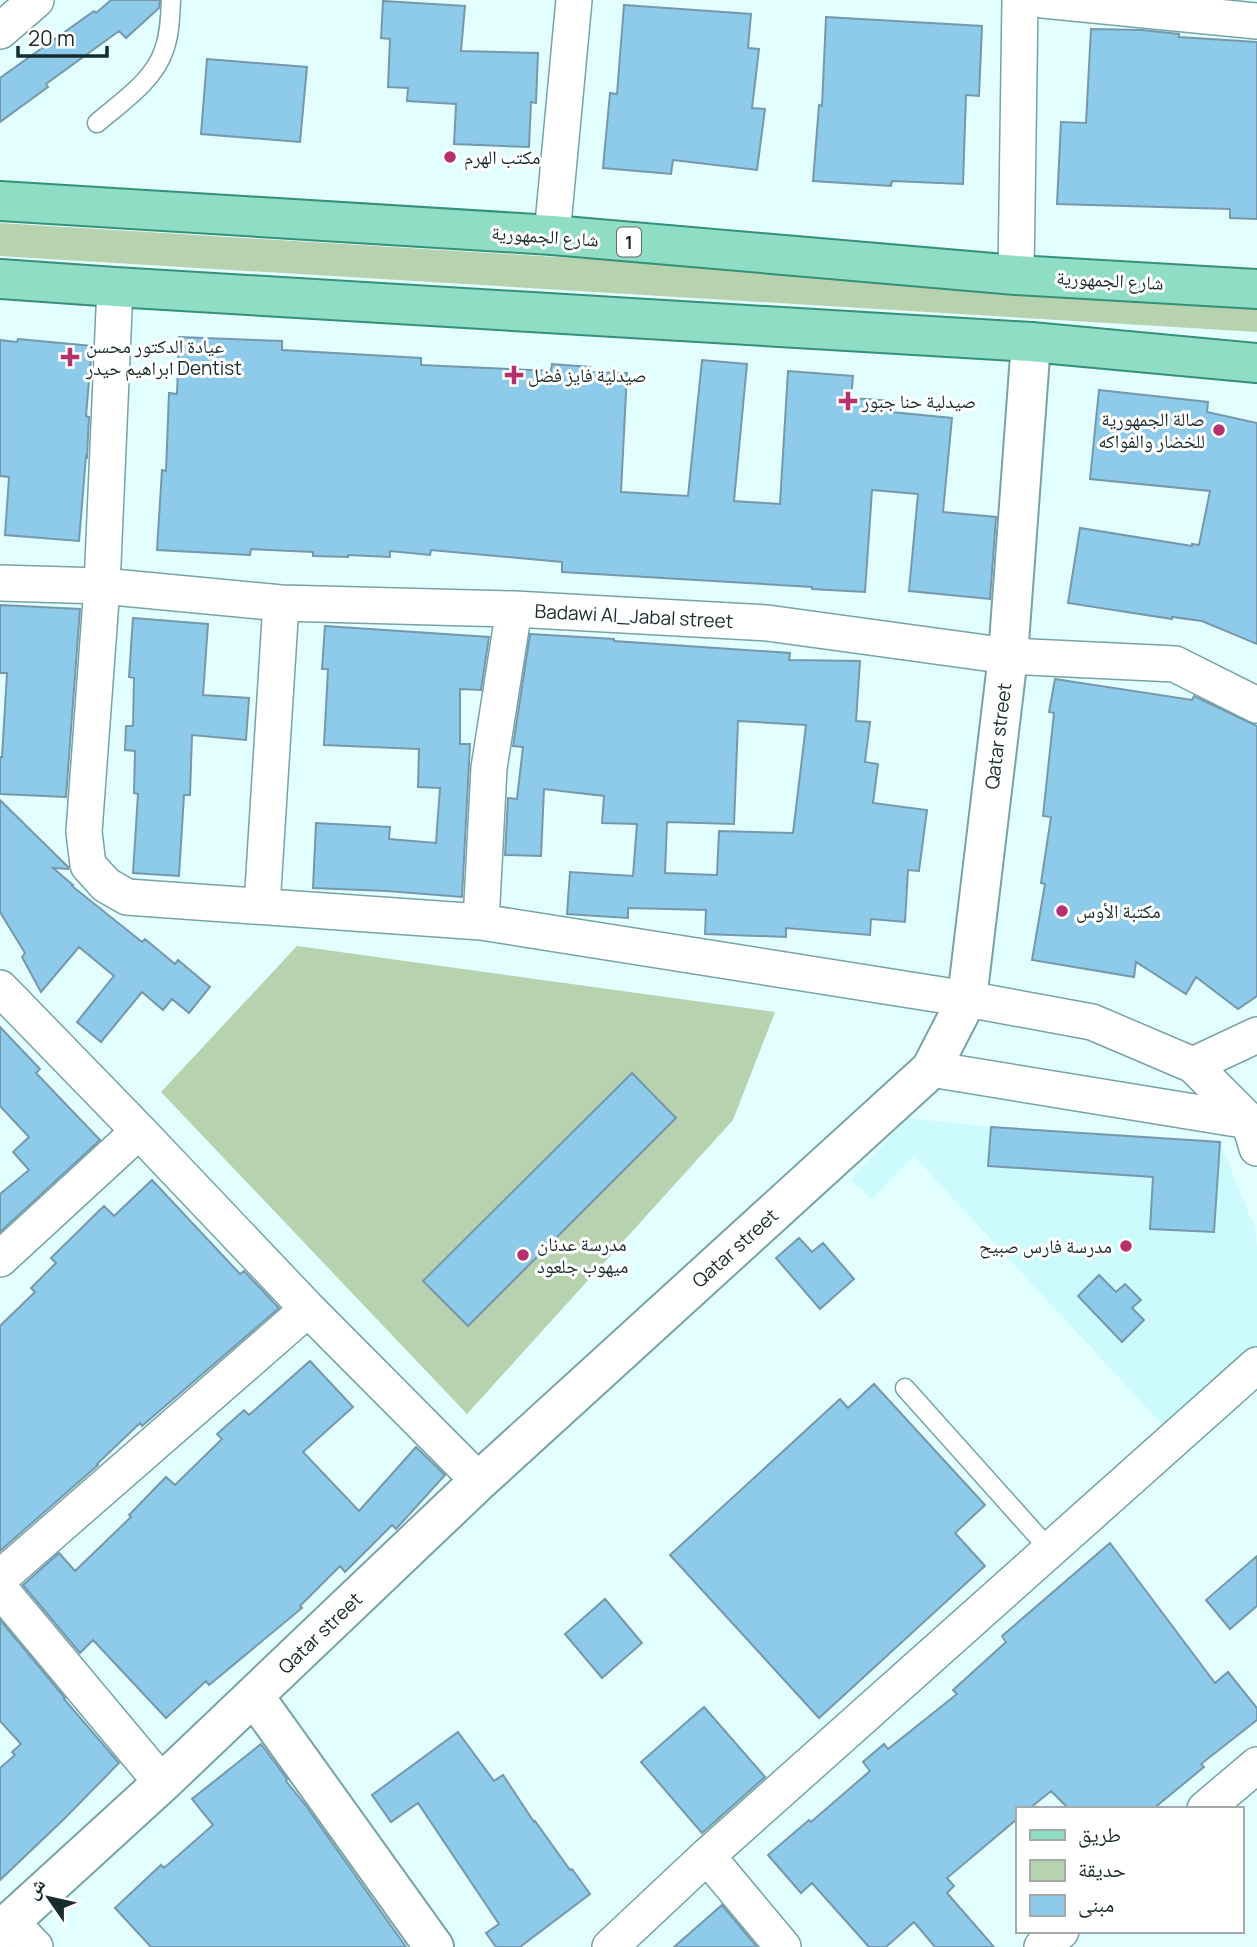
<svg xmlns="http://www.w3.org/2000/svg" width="1257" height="1947" font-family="Manrope,'Noto Naskh Arabic',sans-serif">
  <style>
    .built { fill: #cdfbfd }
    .green { fill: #b7d2ae }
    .building { fill: #8ecbea; stroke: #7598ab; stroke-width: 2; fill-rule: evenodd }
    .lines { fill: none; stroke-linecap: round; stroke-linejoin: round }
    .service-casing { stroke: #77a3a6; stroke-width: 21 }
    .minor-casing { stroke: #77a3a6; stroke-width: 38 }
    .tertiary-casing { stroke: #77a3a6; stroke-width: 42 }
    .primary-casing { stroke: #369077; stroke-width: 42 }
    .service { stroke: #fff; stroke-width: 18 }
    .minor { stroke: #fff; stroke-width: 35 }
    .tertiary { stroke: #fff; stroke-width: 38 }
    .primary { stroke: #8fddc5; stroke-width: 38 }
    .poi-dot { fill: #b62f6f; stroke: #fff; stroke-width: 2.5 }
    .labels { text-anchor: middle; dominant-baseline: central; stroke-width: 6; stroke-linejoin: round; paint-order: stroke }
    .shield { fill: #fff; stroke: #5e6b6b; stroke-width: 2 }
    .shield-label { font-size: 18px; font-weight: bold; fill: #192b2c }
    .poi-label { font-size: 19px; fill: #192b2c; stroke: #fff; text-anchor: start }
    .street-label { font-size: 19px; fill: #192b2c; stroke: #fff }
  </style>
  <rect width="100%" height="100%" fill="#e2feff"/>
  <path class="built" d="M907,1118L991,1127L1220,1142L1255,1229L1257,1247V1352L1169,1432L914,1156L872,1199L851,1180Z"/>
  <path class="green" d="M0,223L1257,300V332L0,256Z
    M297,946L775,1012L733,1120L467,1414L161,1092Z"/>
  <path class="building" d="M111,0H160L159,8L126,38L119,31L46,84L48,87L0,122V78L94,11L96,13Z
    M383,1L465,6L461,51L538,53L536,103L531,102L529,147L454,144L456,104L407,101L408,88L388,87L390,39L381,38Z
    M624,5L751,14L748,48L759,49L752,108L765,109L757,170L673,160L671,174L603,168L610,93L617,94Z
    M826,17L982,26L979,96L966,95L963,184L892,181L891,186L813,181L819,105L822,106Z
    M1091,29L1142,30L1179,34V37L1257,42V219L1230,218V209L1057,204L1061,122L1086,123Z
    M207,59L307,67L300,142L201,134Z
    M179,337L282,341V350L421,358V365L551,371L552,364L590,367L589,372L627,373L621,492L688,496L702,360L747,364L734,501L780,504L788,371L853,376L851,398L892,401L891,412L952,418L943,512L996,517L990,599L909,591L918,494L872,490L865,592L812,589V587L562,572V562L431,550L430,555L390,551V557L348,555V557L313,556V552L251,549L250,555L157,550L162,470L166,471L169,393L177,394Z
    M18,339L92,346L86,416L89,417L87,457L86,456L79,541L5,535L9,477L0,476V340L17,342Z
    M1099,390L1208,402L1207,412L1257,423V644L1202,621L1172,617V619L1068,603L1080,528L1192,546V544L1199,545L1210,491L1090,479Z
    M0,605L80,609L66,797L0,794V757H2L7,673H0Z
    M133,618L208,624L203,695L249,698L246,740L192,735L190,795H184L179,876L133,873L138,794L134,793L135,751L125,750L126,726H133L134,678L129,677Z
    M325,626L489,637L481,690L460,689V744H470L462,897L387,891L313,888L316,823L390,827L389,839L436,843L440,788L418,787L419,749L324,745L328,669H322Z
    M530,634L614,639V641L790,653L789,660L860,661L856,721L870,722L865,762L878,764L873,803L927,810L919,871L908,870L905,922L871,919L870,935L786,928V937L705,934L706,910L628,908V918L567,914L570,872L633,876L637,824L602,823L604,796L544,789L541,856L505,855L508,798L517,799L523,747L513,746ZM738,721L806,725L793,833L719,831L717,875L665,873L667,822L734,824Z
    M1055,679L1192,700L1194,696L1257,726V996L1238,1009L1196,977L1186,994L1136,962L1134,977L1032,960L1045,884L1041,883L1051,817L1043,816L1054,713L1049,712Z
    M0,800L68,867V869L53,868L73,885L72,886L142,942L145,939L175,964L178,960L210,987L189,1013L172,999L163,1010L142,992L101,1042L77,1022L114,976L79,947L41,992L22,957L25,953L0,912Z
    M0,1027L40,1069L36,1073L100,1140L0,1232V1194L29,1170L13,1152L29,1137L0,1106Z
    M632,1073L676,1118L468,1326L423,1281Z
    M991,1127L1220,1142L1214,1232L1150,1229L1153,1177L988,1166Z
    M152,1180L240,1274L244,1271L279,1308L142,1426L140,1423L97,1464L98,1465L0,1551V1326L35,1292L31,1288L56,1263L51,1258L104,1206L114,1216Z
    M799,1238L812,1252L823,1243L854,1279L820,1309L776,1258Z
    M1099,1275L1116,1292L1125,1284L1141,1300L1132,1308L1144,1320L1122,1342L1078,1296Z
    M310,1361L353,1407L303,1452L359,1511L416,1447L445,1475L396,1529L392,1525L345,1572L340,1566L300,1606L302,1608L209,1685L206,1681L166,1718L93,1640L80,1653L23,1585L59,1553L75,1571L131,1517L129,1515L166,1477L175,1485L222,1439L217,1434L244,1410L249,1415Z
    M874,1384L985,1505L955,1533L985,1566L819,1718L670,1555L840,1399L848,1408Z
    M1110,1543L1215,1683L1228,1672L1257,1708V1720L1201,1764L1204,1767L1153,1809H1069L1051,1791L1029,1809H1017V1819L947,1878L954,1886L947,1893L994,1947H935L914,1922L886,1947H869L812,1883L801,1893L768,1855L809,1820L811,1822L870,1771L863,1762L884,1744L888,1749L957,1694L953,1690L1006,1642L1002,1636Z
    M1257,1556V1606L1230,1629L1206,1600Z
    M605,1599L642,1643L602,1678L565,1634Z
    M0,1620L65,1698L64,1699L119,1763L64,1819L0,1880V1768L15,1755L12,1752L21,1744L0,1721Z
    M704,1707L765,1777L702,1833L641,1762Z
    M458,1732L494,1781L503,1775L534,1822L535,1821L570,1870L572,1869L590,1894L520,1947H496L486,1933L499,1924L418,1803L391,1822L372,1795Z
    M261,1744L287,1779L286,1781L306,1806L406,1947H151L115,1908L161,1865L164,1868L213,1825L192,1799Z
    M722,1905L757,1947H674Z"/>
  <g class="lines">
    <g class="service-casing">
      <path id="service" d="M97,123C120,103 154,81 164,50C170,34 170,17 171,0
        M905,1388L1050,1550"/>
    </g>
    <g class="minor-casing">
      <path id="minor" d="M1043,0L1257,21
        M0,31L36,0
        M552,235L574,0
        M1016,275L1020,0
        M115,287L102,586L84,832L88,865L106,885L127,897L481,922L967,999L1092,1022L1193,1065L1249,1121L1257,1148
        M0,583L102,586L281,603L514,609L767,623L1008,656L1175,664L1257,705
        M262,906L281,603
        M481,922L489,768L514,609
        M0,988L139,1131L308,1309L479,1481
        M1193,1065L1257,1035
        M931,1069L1249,1121
        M0,1259L139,1131
        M0,1578L308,1309
        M0,1589L162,1783
        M1205,1809L1257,1765
        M707,1856L783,1947
        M11,1922L35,1947
        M610,1947L707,1856L1257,1365
        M1042,1947L1061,1931"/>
    </g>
    <g class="tertiary-casing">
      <path id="tertiary" d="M254,1696L434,1947
        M0,1931L162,1783L479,1481L931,1069L967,999L1008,656L1031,342"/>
    </g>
    <g class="primary-casing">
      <path id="primary" d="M0,201L552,235L1016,275L1257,289
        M0,279L115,287L1031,342L1257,363"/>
    </g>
    <use href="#service" class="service"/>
    <use href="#minor" class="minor"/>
    <use href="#tertiary" class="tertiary"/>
    <use href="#primary" class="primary"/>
  </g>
  <g class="poi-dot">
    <circle cx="450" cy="157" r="7"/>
    <path d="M66.5 346.5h7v7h7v7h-7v7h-7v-7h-7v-7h7z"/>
    <path d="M510.5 364.5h7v7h7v7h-7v7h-7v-7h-7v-7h7z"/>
    <path d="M844.5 390.5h7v7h7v7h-7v7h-7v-7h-7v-7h7z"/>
    <circle cx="1219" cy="430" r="7"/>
    <circle cx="1062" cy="911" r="7"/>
    <circle cx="1126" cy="1246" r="7"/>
    <circle cx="523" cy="1255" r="7"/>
  </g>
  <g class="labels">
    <rect class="shield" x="617" y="227.5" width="24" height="29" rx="5"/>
    <g class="shield-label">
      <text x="629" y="242">1</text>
    </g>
    <g class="poi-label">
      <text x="464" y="157">مكتب الهرم</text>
      <text x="86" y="346">عيادة الدكتور محسن<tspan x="86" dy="22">ابراهيم حيدر Dentist</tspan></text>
      <text x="528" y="375">صيدلية فايز فضل</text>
      <text x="862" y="401">صيدلية حنا جبور</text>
      <text x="1205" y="419" text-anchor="end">صالة الجمهورية<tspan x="1205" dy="22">للخضار والفواكه</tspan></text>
      <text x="1076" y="911">مكتبة الأوس</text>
      <text x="537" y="1244">مدرسة عدنان<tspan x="537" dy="22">ميهوب جلعود</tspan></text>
      <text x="1112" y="1246" text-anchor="end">مدرسة فارس صبيح</text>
    </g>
    <g class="street-label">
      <text transform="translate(545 236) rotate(4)">شارع الجمهورية</text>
      <text transform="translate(1110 280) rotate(3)">شارع الجمهورية</text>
      <text transform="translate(634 616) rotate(3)">Badawi Al_Jabal street</text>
      <text transform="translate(998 736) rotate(-83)">Qatar street</text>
      <text transform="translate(735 1248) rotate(-42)">Qatar street</text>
      <text transform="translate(320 1633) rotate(-44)">Qatar street</text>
    </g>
  </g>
  <rect x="1016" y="1807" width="228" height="126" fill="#ffffff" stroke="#a3aaab" stroke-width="2"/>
  <rect x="1030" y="1830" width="35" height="10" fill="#8fddc5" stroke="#a3aaab" stroke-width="2"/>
  <text x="1078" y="1842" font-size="21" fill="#192b2c">طريق</text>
  <rect x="1030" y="1860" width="35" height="21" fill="#b7d2ae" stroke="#a3aaab" stroke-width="2"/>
  <text x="1078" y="1877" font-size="21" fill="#192b2c">حديقة</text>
  <rect x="1030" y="1895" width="35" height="21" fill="#8ecbea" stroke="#a3aaab" stroke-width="2"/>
  <text x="1078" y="1912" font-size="21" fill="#192b2c">مبنى</text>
  <g transform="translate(49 1898) rotate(304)" stroke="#ffffff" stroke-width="5" paint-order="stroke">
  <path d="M0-5L12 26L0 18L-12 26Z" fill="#192b2c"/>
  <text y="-10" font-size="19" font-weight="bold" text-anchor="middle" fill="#192b2c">ش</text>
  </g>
  <path d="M18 46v10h89v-10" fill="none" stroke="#192b2c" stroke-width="3.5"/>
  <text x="28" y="46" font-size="21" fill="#192b2c" stroke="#ffffff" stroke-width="5" paint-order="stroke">20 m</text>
</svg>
